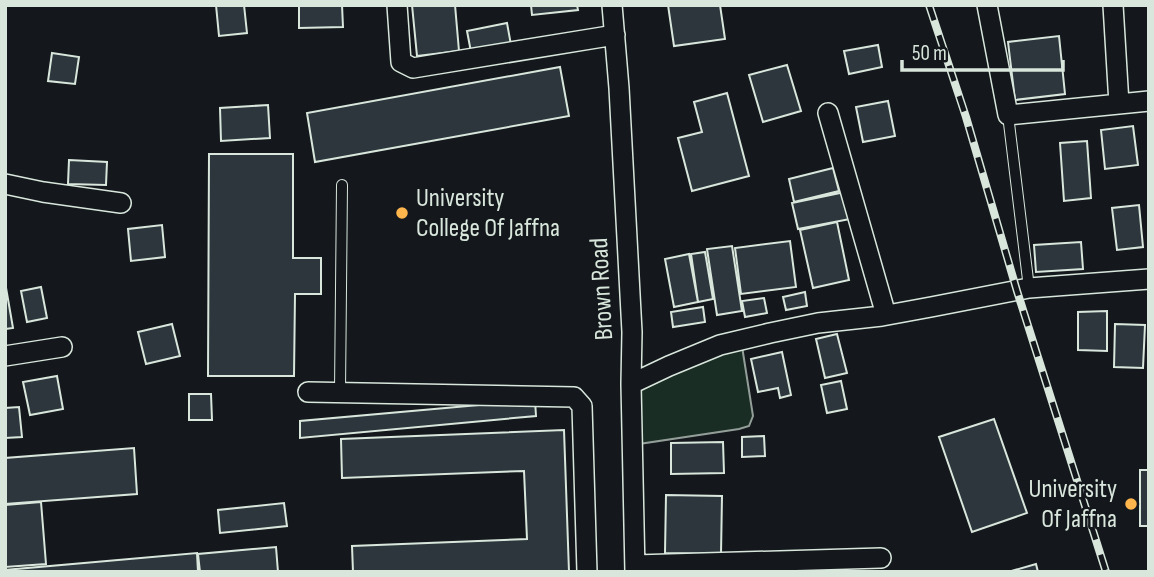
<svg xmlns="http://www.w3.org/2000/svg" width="1154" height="577" font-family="'Sofia Sans Condensed',sans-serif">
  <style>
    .green { fill: #1a2d24; stroke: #939e99; stroke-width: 2 }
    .building { fill: #2c363c; stroke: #d8e6dc; stroke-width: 2 }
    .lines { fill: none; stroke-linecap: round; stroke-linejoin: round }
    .service-casing { stroke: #d8e6dc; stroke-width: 12 }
    .minor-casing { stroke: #d8e6dc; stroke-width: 22 }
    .service { stroke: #14181c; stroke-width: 10 }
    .minor { stroke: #14181c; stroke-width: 19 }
    .rail-casing { stroke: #d8e6dc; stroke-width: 8 }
    .rail { stroke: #14181c; stroke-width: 5; stroke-dasharray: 16; stroke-linecap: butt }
    .poi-dot { fill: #ffb74d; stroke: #14181c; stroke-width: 2.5 }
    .labels { text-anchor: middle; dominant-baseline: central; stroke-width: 5; stroke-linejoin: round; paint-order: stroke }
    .poi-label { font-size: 26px; fill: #d8e6dc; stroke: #14181c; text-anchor: start }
    .street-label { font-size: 26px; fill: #d8e6dc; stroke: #14181c }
  </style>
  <rect width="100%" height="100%" fill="#14181c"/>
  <path class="green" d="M741,340L753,416L749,426L739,429L632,445L631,384Z"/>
  <path class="building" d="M216,5H244L247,33L219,36Z
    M299,5H342L343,27L299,28Z
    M412,5H455L459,51L417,56Z
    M531,5H577L578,10L532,15Z
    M668,5H720L725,39L674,46Z
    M507,23L511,45L471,52L467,31Z
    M1059,36L1065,94L1015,100L1008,42Z
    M878,45L882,67L849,74L844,51Z
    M52,53L79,57L75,84L48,81Z
    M787,65L801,111L763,122L749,75Z
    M560,67L569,116L315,162L307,113Z
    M727,93L749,176L692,191L678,138L702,132L694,102Z
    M888,101L895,136L863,142L856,107Z
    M268,105L270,138L221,141L220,108Z
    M1133,126L1138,165L1105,169L1101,130Z
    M1087,141L1091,198L1064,201L1060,143Z
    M209,154H293V258H321V294H295L294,376H208Z
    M69,160L107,162L106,185L68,184Z
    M833,168L839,191L794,202L789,179Z
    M845,192L850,219L798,229L792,203Z
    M1139,205L1143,247L1117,250L1112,208Z
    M837,222L849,280L813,288L800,230Z
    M162,225L165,257L131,261L128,229Z
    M790,241L796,287L741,294L735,248Z
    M1081,242L1083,269L1036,272L1034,245Z
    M732,246L742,311L717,315L707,249Z
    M705,252L713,299L698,302L691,254Z
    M689,254L698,302L674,307L665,259Z
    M5,282L13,328L5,329Z
    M41,287L47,318L27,322L21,291Z
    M805,292L807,306L786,310L783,297Z
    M764,298L767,313L745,317L742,301Z
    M703,307L705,322L673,327L671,312Z
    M1107,311V351L1078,350V312Z
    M172,324L180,356L146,364L138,332Z
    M1115,324L1145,325L1143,368L1114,367Z
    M837,334L847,373L825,378L816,339Z
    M782,352L791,395L780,398L778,388L758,392L751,359Z
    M57,376L63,409L30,415L23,382Z
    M841,381L847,409L827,413L821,385Z
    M189,394H211L212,420H189Z
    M535,400L536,416L300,438V421Z
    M19,407L22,437L5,438V408Z
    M994,419L1027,513L972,532L939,437Z
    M564,430L569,572H353L352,546L527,539L524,471L342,478L341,439Z
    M764,436L765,456L742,457V437Z
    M723,442L724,473L671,474V443Z
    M134,448L137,494L5,504V458Z
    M1140,470H1149V526H1140Z
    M666,495L722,496L721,554L665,553Z
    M41,502L46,564L5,567V505Z
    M284,503L287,526L220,533L218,510Z
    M276,547L278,572H200L198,554Z
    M197,553L198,572H5V570Z
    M1036,564L1038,572H1008Z"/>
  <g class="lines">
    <g class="service-casing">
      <path id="service" d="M1008,115L1029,288
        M340,392L342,185"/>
    </g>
    <g class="minor-casing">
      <path id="minor" d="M397,5L401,62L413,68L615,35
        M612,5L619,88L632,332L631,384L635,572
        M987,5L1008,115L1149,101
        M1113,5L1119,104
        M828,113L886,315
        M5,184L43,192L121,203
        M5,356L62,347
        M631,384L669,366L720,345L770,333L818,323L882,316L931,307L1029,288L1149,279
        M308,392L574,397L582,406L587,572
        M635,565L881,558"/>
    </g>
    <use href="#service" class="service"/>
    <use href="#minor" class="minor"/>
    <g class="rail-casing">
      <path id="rail" d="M929,5L966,117L1017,291L1106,572"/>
    </g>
    <use href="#rail" class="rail"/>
  </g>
  <g class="poi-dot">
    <circle cx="402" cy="213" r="7"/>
    <circle cx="1131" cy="504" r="7"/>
  </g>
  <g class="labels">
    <g class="poi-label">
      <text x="416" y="198">University<tspan x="416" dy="30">College Of Jaffna</tspan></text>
      <text x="1117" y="489" text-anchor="end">University<tspan x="1117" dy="30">Of Jaffna</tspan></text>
    </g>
    <g class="street-label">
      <text transform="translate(602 289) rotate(-93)">Brown Road</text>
    </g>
  </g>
  <rect width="1154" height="577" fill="none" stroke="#d8e6dc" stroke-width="14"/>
  <path d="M902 60v10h161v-10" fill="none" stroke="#d8e6dc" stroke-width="3.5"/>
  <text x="912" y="60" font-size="21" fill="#d8e6dc" stroke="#14181c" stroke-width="5" paint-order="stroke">50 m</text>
</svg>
